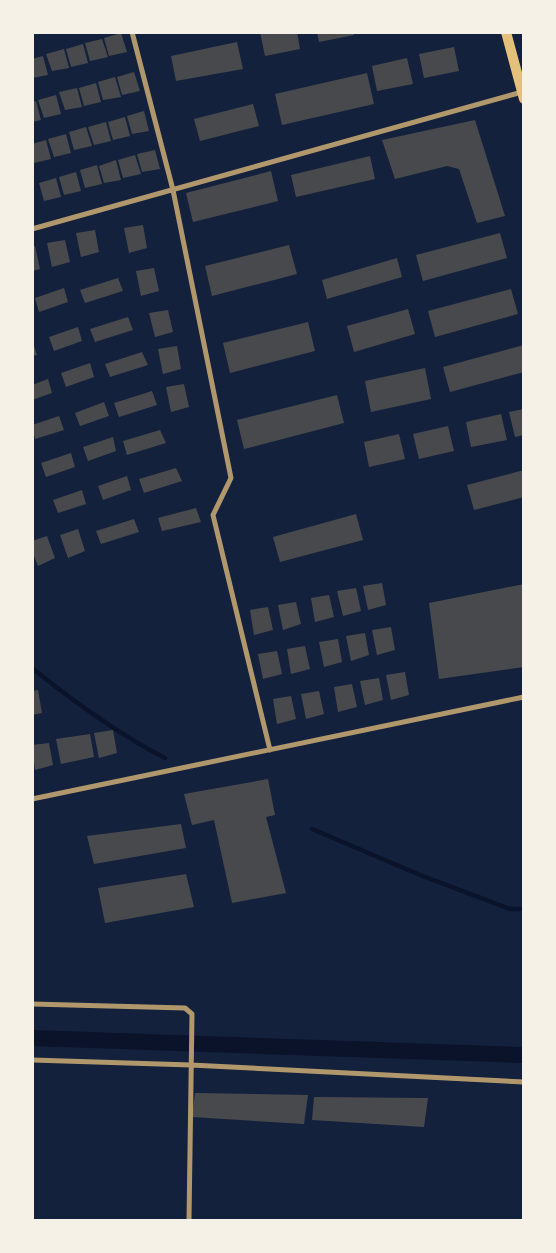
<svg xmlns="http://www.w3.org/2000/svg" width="556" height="1253" font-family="Georgia,serif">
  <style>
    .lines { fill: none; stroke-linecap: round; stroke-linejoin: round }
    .stream { stroke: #0b132b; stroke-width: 4.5 }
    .canal { stroke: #0b132b; stroke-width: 16 }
    .building { fill: #48494c }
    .minor { stroke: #b1986c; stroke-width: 5 }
    .primary { stroke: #e5c07b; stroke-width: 10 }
  </style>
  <rect width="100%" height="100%" fill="#14213d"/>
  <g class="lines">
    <path class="stream" d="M32,668C73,701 118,734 165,758
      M312,829L420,875L510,909H524"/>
    <path class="canal" d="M32,1038L524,1055"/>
  </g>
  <path class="building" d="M260,32H297L300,49L265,56Z
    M317,32H354V35L319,42Z
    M121,33L127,52L109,56L104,38Z
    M102,39L108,57L90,61L85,43Z
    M237,42L243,69L176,81L171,56Z
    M83,44L88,63L71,67L66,49Z
    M454,47L459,71L424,78L419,54Z
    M64,49L69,68L52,71L46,54Z
    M43,56L48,75L32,78V59Z
    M407,58L413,84L377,91L372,66Z
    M134,72L140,91L122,95L117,77Z
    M367,73L374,104L282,125L275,94Z
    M115,77L121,97L103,100L98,82Z
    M96,83L101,102L84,106L79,88Z
    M77,88L82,107L65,110L59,92Z
    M56,95L61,114L44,118L38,100Z
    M36,101L41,120L32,122V102Z
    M253,104L259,126L200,141L194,119Z
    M144,111L149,131L132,134L127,116Z
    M125,117L130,136L113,140L108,122Z
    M475,120L505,216L477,223L459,169L447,166L395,179L382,140Z
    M106,122L111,141L94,145L88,127Z
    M86,127L92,146L74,150L69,132Z
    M66,134L71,153L54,157L48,139Z
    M46,140L51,159L34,163L32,144Z
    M155,150L160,169L142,172L137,154Z
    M135,155L141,174L123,178L118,160Z
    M370,156L375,179L296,197L291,175Z
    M116,160L121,180L104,183L99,166Z
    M97,165L102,184L85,188L80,170Z
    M271,171L278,201L193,222L186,193Z
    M76,172L81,191L64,195L59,177Z
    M56,178L61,197L44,201L39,183Z
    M143,225L147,248L129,253L124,228Z
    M95,230L99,252L81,257L76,233Z
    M500,233L507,258L423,281L416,255Z
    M65,240L70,262L52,267L47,243Z
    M289,245L297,274L212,296L205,266Z
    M35,246L40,269L32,271V247Z
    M397,258L402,277L327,299L322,280Z
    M154,268L159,291L141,296L136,271Z
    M118,278L123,291L85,303L80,290Z
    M64,288L68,302L39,312L35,298Z
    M511,289L518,314L435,337L428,311Z
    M408,309L415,334L354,352L347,326Z
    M168,310L173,332L155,337L149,313Z
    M128,317L133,330L95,342L90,329Z
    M308,322L315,351L230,373L223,343Z
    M78,327L82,341L54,351L49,337Z
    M32,340L37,355L32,356Z
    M524,345V372L450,392L443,367Z
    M177,346L181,369L163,374L158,349Z
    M142,352L148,365L110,377L105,364Z
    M90,363L94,377L66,387L61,373Z
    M425,368L431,399L371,412L365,381Z
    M48,379L52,393L32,400V385Z
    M184,384L189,407L171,412L166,387Z
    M152,391L157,405L119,417L114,403Z
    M337,395L344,423L244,449L237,420Z
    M104,402L109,416L80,426L75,413Z
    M524,409V435L515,437L509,412Z
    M501,414L507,440L471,447L466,422Z
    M59,416L64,430L35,439L32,425Z
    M448,426L454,451L419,459L413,434Z
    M160,430L166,443L127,455L123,441Z
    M399,434L405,459L369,467L364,442Z
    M113,437L116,451L88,461L83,447Z
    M71,453L75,467L46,477L41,463Z
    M176,468L182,481L144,493L139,479Z
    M524,470V497L474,510L467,485Z
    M127,476L131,490L103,500L98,486Z
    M82,490L86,504L58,513L53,500Z
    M196,508L201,522L162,531L158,518Z
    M356,514L363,540L280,562L273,537Z
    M134,519L139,532L101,544L96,531Z
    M78,529L85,551L68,558L60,535Z
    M47,536L55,558L38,566L32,551V541Z
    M382,583L386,605L368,610L363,586Z
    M524,584V667L439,679L429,603Z
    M356,588L361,611L343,616L337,591Z
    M329,595L334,617L315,622L311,598Z
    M296,602L301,624L283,630L278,605Z
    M268,607L273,630L254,635L250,610Z
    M391,627L395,650L377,655L372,630Z
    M365,633L369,655L351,661L346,636Z
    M338,639L342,662L324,667L319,642Z
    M305,646L310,669L291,674L287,649Z
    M277,651L282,674L263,679L258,654Z
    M405,672L409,695L391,700L386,675Z
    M379,678L383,700L365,705L360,681Z
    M352,684L357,707L338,712L334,687Z
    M38,690L42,713L32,715V691Z
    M319,691L324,714L306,719L301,694Z
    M291,696L296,719L277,724L273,699Z
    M113,730L117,753L99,758L94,733Z
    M90,734L94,757L61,764L56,739Z
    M49,743L53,765L35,770L32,745Z
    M268,779L275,815L266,817L286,893L232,903L214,820L192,825L184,794Z
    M181,824L186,848L94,864L87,836Z
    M186,874L194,907L105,923L98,888Z
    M195,1093L308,1095L304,1124L192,1117Z
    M314,1097L428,1098L424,1127L312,1120Z"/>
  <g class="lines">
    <path class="minor" d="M132,32L173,190L231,478L213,515L270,750
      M32,229L522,92
      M32,799L524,697
      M32,1004L185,1008L192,1014L189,1220
      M32,1060L191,1065L524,1082"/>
    <path class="primary" d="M506,32L524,99"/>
  </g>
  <rect width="556" height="1253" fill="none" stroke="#f6f1e7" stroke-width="68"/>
</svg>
